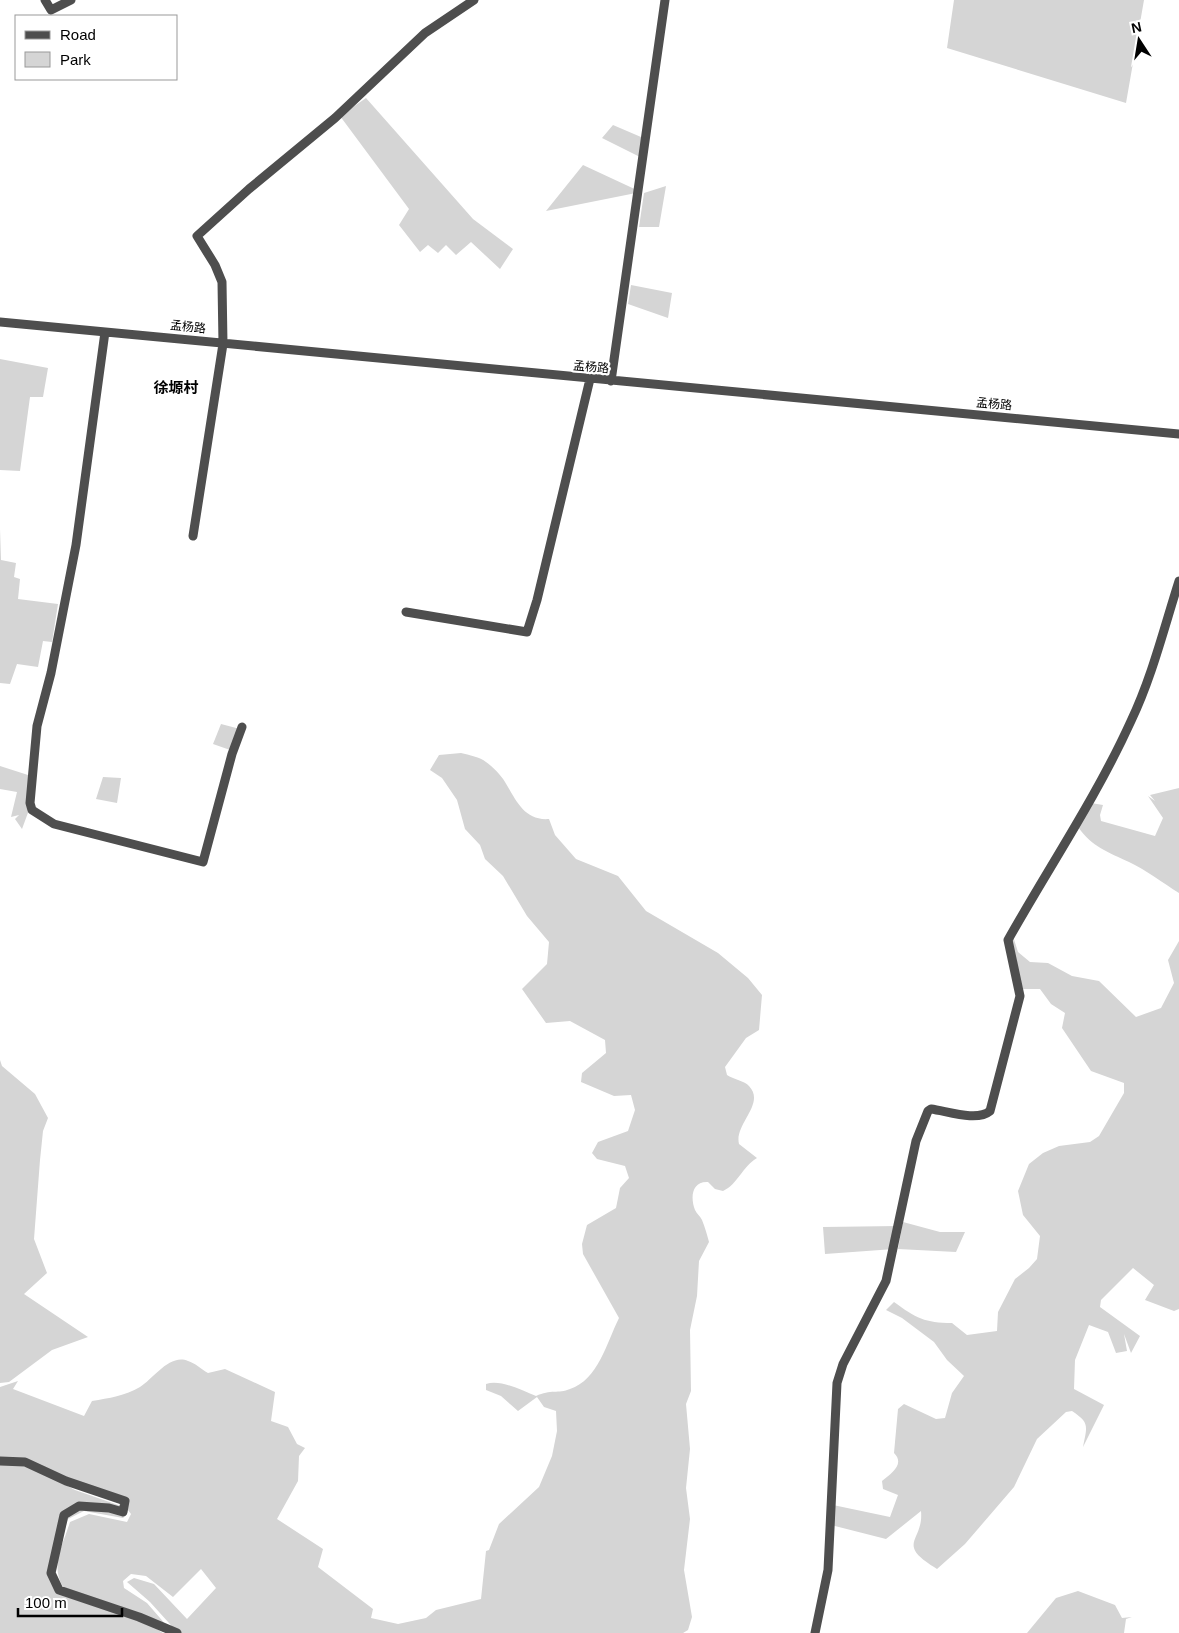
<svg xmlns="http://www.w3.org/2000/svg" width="1179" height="1633" font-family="Arial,'Noto Sans SC',sans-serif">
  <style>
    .green { fill: #d5d5d5 }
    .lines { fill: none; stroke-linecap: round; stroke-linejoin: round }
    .minor { stroke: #4e4e4e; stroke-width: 9 }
    .labels { text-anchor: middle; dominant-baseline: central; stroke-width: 4.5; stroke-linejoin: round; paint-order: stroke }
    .street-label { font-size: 12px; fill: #000; stroke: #fff }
    .quarter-label { font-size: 15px; font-weight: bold; fill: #000; stroke: #fff }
  </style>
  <rect width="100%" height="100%" fill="#fff"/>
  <path class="green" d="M954,0H1144L1126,103L947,48Z
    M366,98L473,219L513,249L500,269L471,242L456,255L446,245L438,253L428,245L420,252L399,225L409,209L340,116Z
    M613,125L648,140L646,160L602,138Z
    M583,165L641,192L546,211Z
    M666,186L659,227H639L644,193Z
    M631,285L672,293L668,318L628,304Z
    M0,359L48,368L43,397H30L20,471L0,470Z
    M0,529L1,560L16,563L14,577L20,579L18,599L58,604L52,642L43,641L38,667L17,664L10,684L0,683Z
    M221,724L240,729L233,751L213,744Z
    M461,753C469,755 480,757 486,762C493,767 501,775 505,782C516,800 524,821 549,819L555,835L576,859L618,876L646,911L718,953L748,978L762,995L759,1030L746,1038L725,1067L727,1075C733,1079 745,1081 749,1086C766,1104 734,1124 739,1144L757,1158C742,1167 738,1184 723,1191L715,1189L708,1182C692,1181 690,1197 695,1210C697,1214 700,1216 702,1220C705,1227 707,1235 709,1242L699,1261L697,1296L690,1330L691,1391L686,1404L690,1449L686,1488L690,1519L684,1570L692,1617L688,1630L683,1633H178L150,1602L127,1582L134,1578L154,1584L187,1619L216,1588L201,1569L173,1597L146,1576L131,1574L123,1581L124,1588L147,1603L173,1633L139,1614L63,1587C50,1565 63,1545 70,1522L89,1514L127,1522L131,1514L122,1502L0,1457V1387L18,1381L13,1389L84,1416L92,1401C109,1398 125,1396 140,1387C153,1379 170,1353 188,1361C195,1363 201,1369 208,1373L225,1369L275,1392L271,1421L288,1427L297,1444L305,1448L299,1456L298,1481L277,1519L323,1549L318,1567L373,1609L371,1618L398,1624L426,1618L436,1610L481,1599L486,1551L489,1550L499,1524L539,1487L552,1456L557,1431L556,1411L544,1407L537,1397L518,1411L501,1396L486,1390V1384C501,1379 523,1391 536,1396C551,1389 558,1394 570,1389C598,1380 607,1342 619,1318L583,1254L582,1244L587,1225L616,1208L620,1188L629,1178L625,1166L597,1159L592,1153L598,1142L628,1131L635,1110L631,1095L614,1096L581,1082L582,1073L606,1053L605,1040L570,1021L546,1023L522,989L547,964L549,942L527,916L503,876L485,859L480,845L465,829L457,800L442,778L430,770L439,755Z
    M0,766L28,775L29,810L22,829L15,819L19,815L11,817L17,792L0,789Z
    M103,777L121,778L117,803L96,799Z
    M1179,788V893C1163,883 1146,870 1129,862C1108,852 1092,847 1078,827L1091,803L1103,805L1100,815L1101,821L1155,836L1163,818L1148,796L1155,801L1150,795Z
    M1012,933L1018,952L1030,962L1048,963L1072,976L1099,981L1136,1017L1161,1008L1174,983L1168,960L1179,941V1309L1174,1311L1145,1300L1154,1285L1133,1268L1101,1300L1100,1307L1140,1336L1131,1353L1124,1334L1127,1351L1116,1353L1108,1332L1089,1325L1075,1360L1074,1389L1104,1405L1083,1447C1087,1426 1090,1423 1072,1411L1066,1412L1037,1439L1014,1487L965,1544L937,1569C894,1543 924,1542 921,1511L886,1539L831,1525L833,1505L890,1517L898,1495L883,1489L882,1481C892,1473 905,1464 894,1453L898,1409L904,1404L936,1419L945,1418L952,1393L964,1376L947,1360L934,1342L902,1318L886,1310L894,1302C916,1318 925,1323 952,1323L967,1335L997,1331L998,1312L1015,1279L1029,1268L1037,1259L1040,1236L1023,1215L1018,1191L1029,1164L1043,1153L1059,1146L1090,1142L1099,1136L1124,1093V1083L1091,1071L1062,1028L1065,1013L1051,1004L1040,989H1023L1010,949Z
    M0,1060L2,1066L35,1094L48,1118L43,1131L40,1160L34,1239L47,1273L24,1294L88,1337L52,1350L9,1382L0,1383Z
    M903,1222L940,1232H965L956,1252L898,1249Z
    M898,1226L894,1249L825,1254L823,1227Z
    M0,1464H27L75,1490L121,1506L126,1515L123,1518L84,1511L68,1519L53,1566L55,1581L67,1592L138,1617L163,1633H0Z
    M1078,1591L1115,1605L1122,1618L1132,1617L1126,1619L1124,1633H1027L1056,1598Z"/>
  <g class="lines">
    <path class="minor" d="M45,0L51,10L71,0
      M0,322L1179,434
      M105,332L76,545L51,673L37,726L30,803L32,810L54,824L203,862L232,754L242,727
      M611,381L665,0
      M193,536L223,344L222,282L215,265L197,236L249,189L335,118L425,33L474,0
      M406,612L527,632L537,600L590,379
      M0,1461L25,1462L66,1481L125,1501L123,1512L109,1508L79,1506L64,1515L51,1573L59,1590L139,1617L177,1633
      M815,1633L828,1570L837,1383L843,1364L886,1281L916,1141L928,1111L931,1109C947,1111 977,1122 990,1111L1020,996L1008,940C1049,867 1096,798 1131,721C1152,677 1164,628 1179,581"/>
  </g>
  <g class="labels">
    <g class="street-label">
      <text transform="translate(188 327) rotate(6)">孟杨路</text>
      <text transform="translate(591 367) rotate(5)">孟杨路</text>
      <text transform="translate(994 404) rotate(5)">孟杨路</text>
    </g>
    <g class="quarter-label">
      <text x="176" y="387">徐塬村</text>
    </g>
  </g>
  <rect x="15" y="15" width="162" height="65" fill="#ffffff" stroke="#999999"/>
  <rect x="25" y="31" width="25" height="8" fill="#4e4e4e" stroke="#999999"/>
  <text x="60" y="40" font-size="15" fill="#000000">Road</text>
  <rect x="25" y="52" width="25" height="15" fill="#d5d5d5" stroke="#999999"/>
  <text x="60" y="65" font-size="15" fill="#000000">Park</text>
  <g transform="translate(1139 40) rotate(348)" stroke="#ffffff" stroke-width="4" paint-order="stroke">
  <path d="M0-4L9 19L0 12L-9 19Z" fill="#000000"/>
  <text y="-8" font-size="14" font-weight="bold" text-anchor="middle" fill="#000000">N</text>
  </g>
  <path d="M18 1608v8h104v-8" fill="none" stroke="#000000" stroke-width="2.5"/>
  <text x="25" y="1608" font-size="15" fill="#000000" stroke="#ffffff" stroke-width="4" paint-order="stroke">100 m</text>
</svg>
